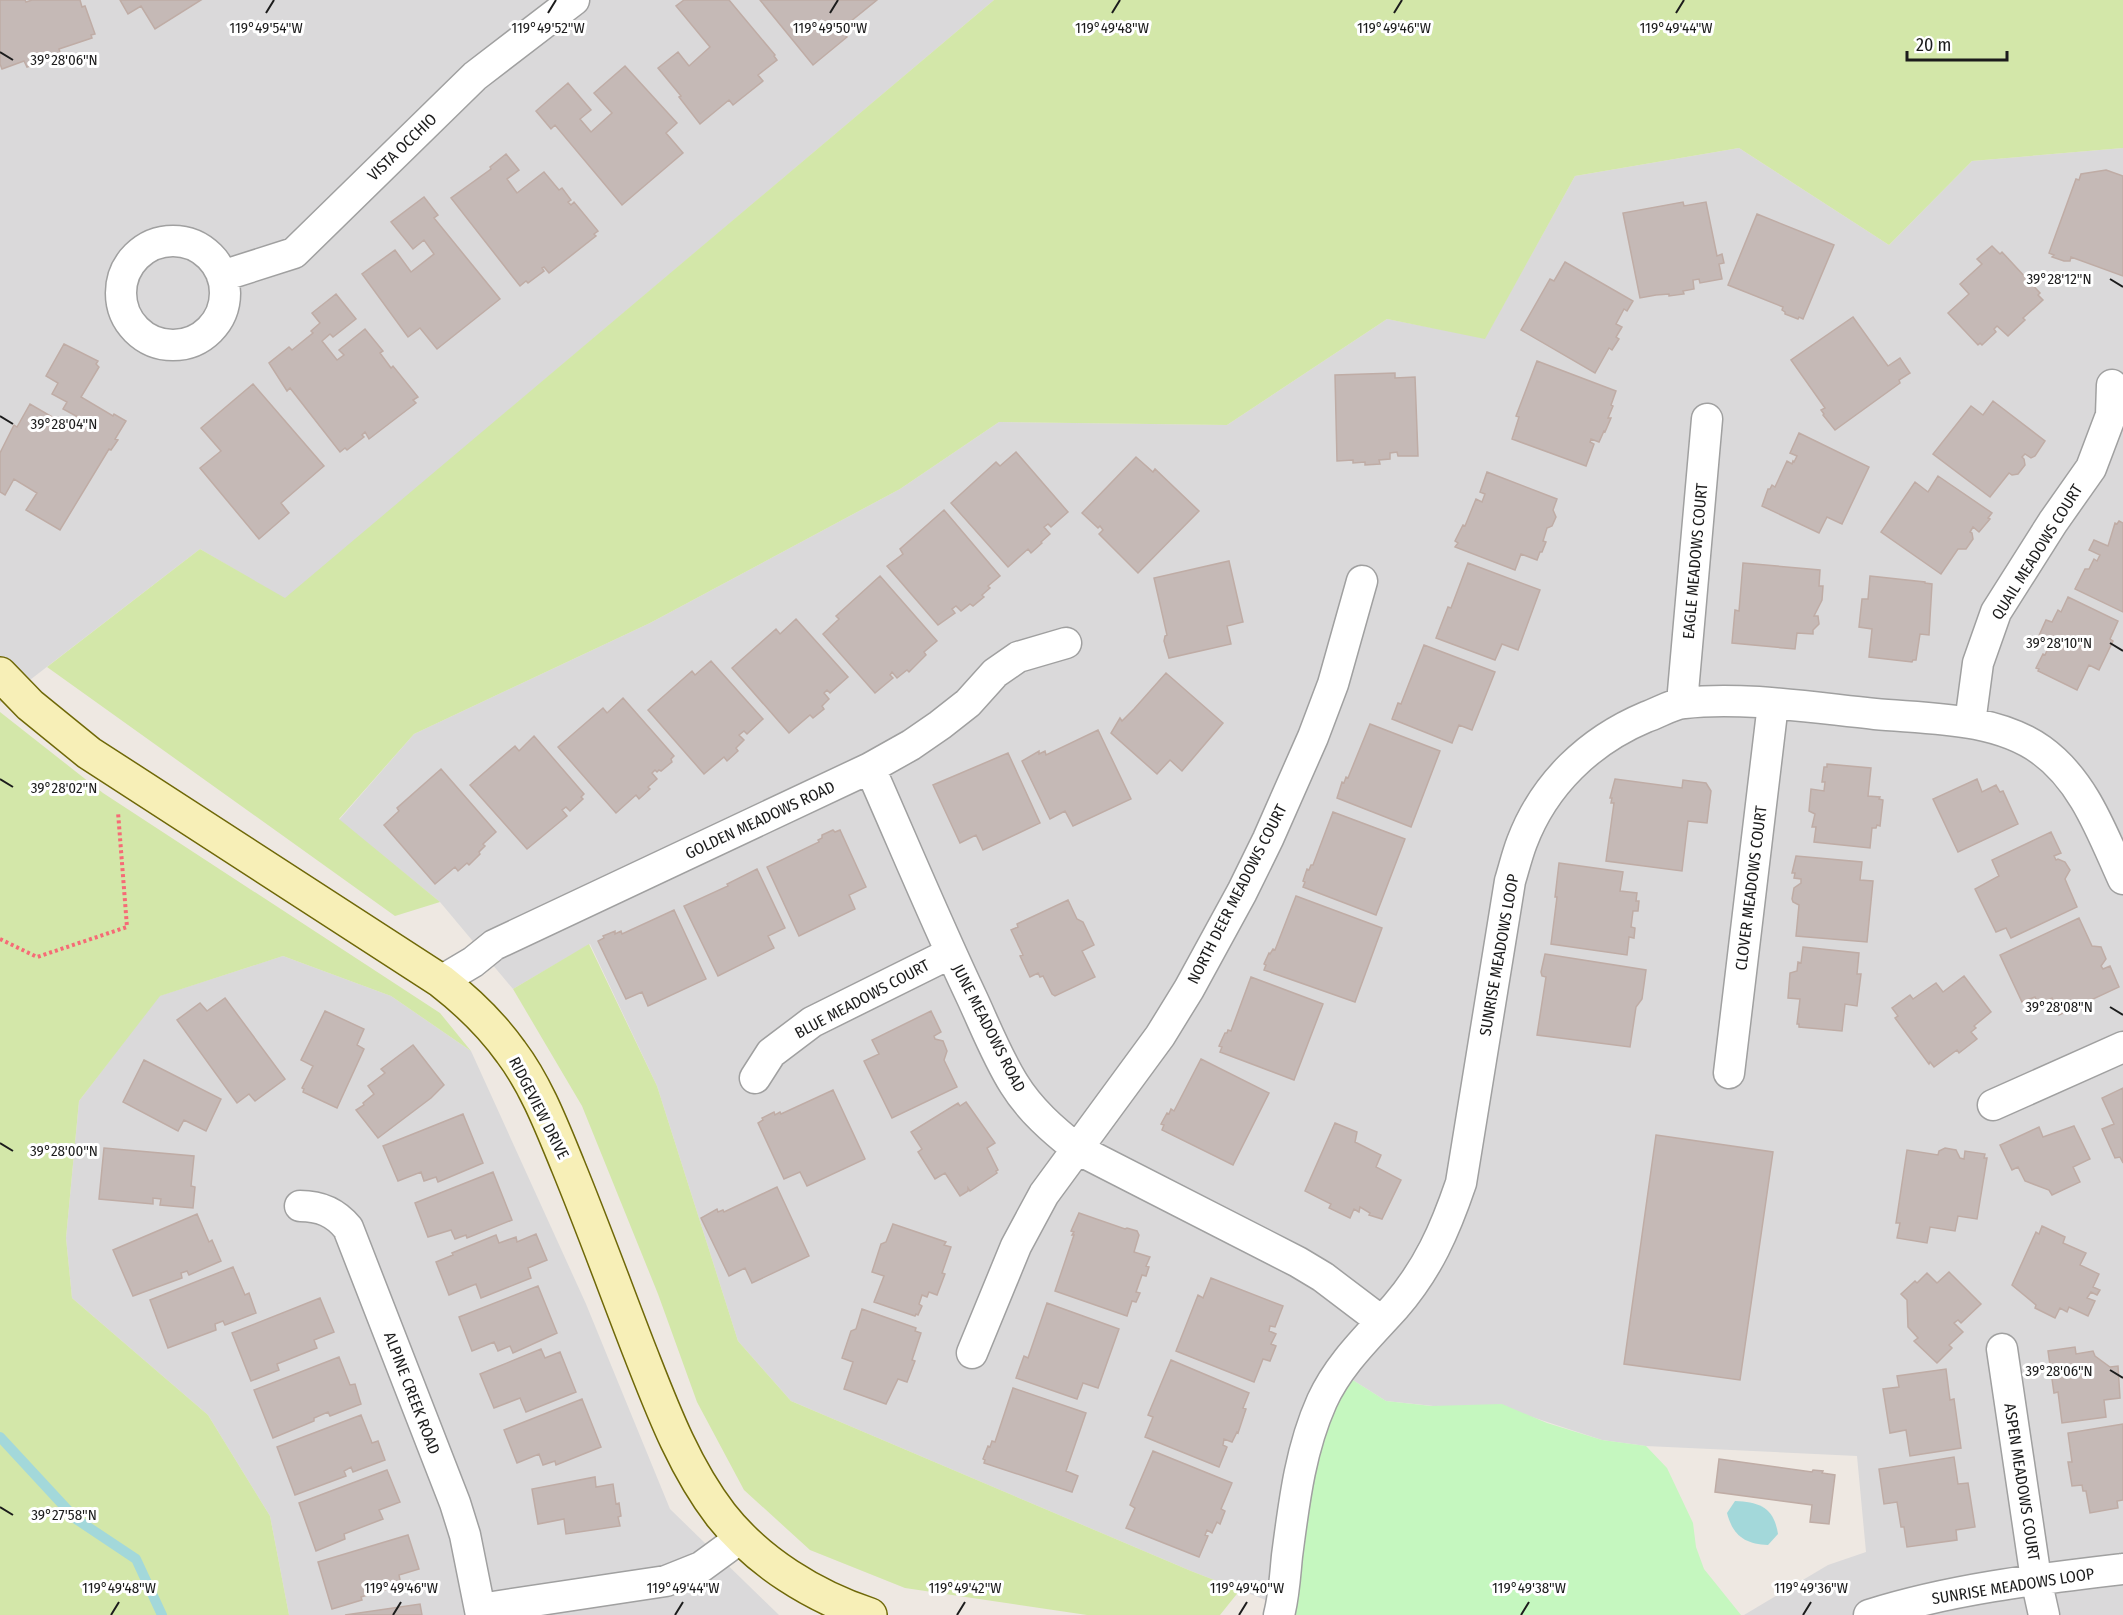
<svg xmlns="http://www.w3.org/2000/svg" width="2123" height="1615" font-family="'Fira Sans Condensed',sans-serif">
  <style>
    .residential { fill: #dad9da }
    .grass { fill: #d3e7a9 }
    .park { fill: #c5f7bf }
    .water { fill: #a3d8da }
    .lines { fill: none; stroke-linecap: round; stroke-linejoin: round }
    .stream { stroke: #a3d8da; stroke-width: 10 }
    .building { fill: #c5b9b6; stroke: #bfaca5; stroke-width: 1.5 }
    .street-casing { stroke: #a0a0a0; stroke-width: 33 }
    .secondary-casing { stroke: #6f6808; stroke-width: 36 }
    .path { stroke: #f66b76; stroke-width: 4; stroke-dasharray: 3 3; stroke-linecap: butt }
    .street { stroke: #fff; stroke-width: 30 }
    .secondary { stroke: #f7efb7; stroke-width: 33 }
    .ticks { fill: none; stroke: #1c1c1c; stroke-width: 2 }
    .labels { text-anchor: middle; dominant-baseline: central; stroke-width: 6; stroke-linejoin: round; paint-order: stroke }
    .street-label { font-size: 16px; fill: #1c1c1c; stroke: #fff }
    .ticks-label { font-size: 15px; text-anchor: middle; fill: #1c1c1c; stroke: #fff; stroke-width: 6; stroke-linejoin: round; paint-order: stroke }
  </style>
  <rect width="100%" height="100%" fill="#eee8e2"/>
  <path class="residential" d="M0,0H994L285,599L200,549L0,703Z
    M1739,148L1889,245L1972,161L2123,148V1615H1744L1828,1565L1866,1552L1857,1456L1646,1446L1602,1440L1529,1416L1386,1401L1340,1372L1281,1606L1191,1571L791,1401L738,1341L657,1086L590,944L513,989L440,902L339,820L414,734L650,623L900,489L999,422L1227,425L1387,319L1485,338L1575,176Z
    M283,956L391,996L471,1051L586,1304L670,1509L779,1615H289L270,1516L208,1415L72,1298L66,1238L79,1101L159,996Z"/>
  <path class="grass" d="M994,0H2123V148L1972,161L1889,245L1739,148L1575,176L1485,339L1387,319L1227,425L999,422L900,489L650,623L414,734L339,819L440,902L395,916L47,667L200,549L285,598Z
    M0,712L103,793L440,1013L471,1051L391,996L283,956L160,996L79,1101L66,1238L72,1298L208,1415L270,1516L289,1615H0Z
    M589,944L657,1086L738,1341L791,1401L1191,1571L1240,1590L1220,1615H1087L905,1588L810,1550L744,1490L697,1402L658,1294L582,1106L513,989Z"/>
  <path class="park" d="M1340,1372L1386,1401L1431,1406L1502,1404L1547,1423L1602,1440L1646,1446L1667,1468L1693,1523L1696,1547L1704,1569L1741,1615H1279Z"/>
  <path class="water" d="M1735,1501C1760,1502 1774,1508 1778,1534L1768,1545C1745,1544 1733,1536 1727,1513Z"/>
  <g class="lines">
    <path class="stream" d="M0,1437L76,1519L136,1559L162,1615"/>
  </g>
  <path class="building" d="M0,0H25L26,2L32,0H80L82,7L85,6L95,34L91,35L92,38L59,49L61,56L27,67L24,61L2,69L0,64Z
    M120,0H201L155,29L141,6L128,14Z
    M684,0H729L775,55L774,56L777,60L758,75L763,81L733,105L729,100L700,124L679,97L681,96L658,68L678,52L689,66L710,47L676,6Z
    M760,0H877L840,30L847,37L813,65Z
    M625,66L677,123L666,133L683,153L622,205L555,125L551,129L536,111L568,83L591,110L580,119L591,132L612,113L594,93Z
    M506,154L519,170L507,179L517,193L544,172L559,190L562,188L571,200L568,202L571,205L574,202L598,231L594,234L596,236L549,273L544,267L542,268L544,271L528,283L526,281L520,286L451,198L491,169L490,167Z
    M2106,170L2123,176V276L2071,257L2070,261H2064L2052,257L2054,255L2049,253L2076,179L2079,180L2081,174Z
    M424,197L438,215L434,218L500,299L437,349L420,328L408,337L362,274L395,250L411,272L434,254L424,240L413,249L391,222Z
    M1683,202L1684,206L1706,202L1717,256L1722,254L1724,263L1719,264L1722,279L1700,283L1699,279L1693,280L1694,289L1683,291L1684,294L1669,296V294L1656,295L1640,298L1623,213Z
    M1757,214L1834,245L1803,319L1799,317L1798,319L1785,314V312L1782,310L1783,307L1728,285Z
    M1992,246L2000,254L2002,252L2040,293L2038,295L2043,300L2023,318L2025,320L2008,336L1997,326L1994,329L1996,332L1982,345L1980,343L1978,345L1948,313L1969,294L1960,284L1982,264L1977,259Z
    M1565,262L1633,301L1627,311L1624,309L1616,324L1622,327L1616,337L1619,339L1612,350L1609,348L1595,373L1521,330L1550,279L1554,281Z
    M336,294L356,319L333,337L330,334L322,341L337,360L344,355L339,350L365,329L383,351L380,353L391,368L393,366L418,397L413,400L416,403L369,439L365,432L362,435L364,437L347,450L345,448L340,452L290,388L287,391L269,363L289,347L292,350L313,333L311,331L320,323L312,313Z
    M1853,317L1888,366L1900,358L1910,373L1899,380L1900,383L1835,430L1823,415L1824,414L1821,410L1825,408L1791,360Z
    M64,344L98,361L96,364L99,367L81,397L113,416L114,414L126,421L115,439L118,440L111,450L109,449L60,530L26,510L37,493L14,479L5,495L0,492V453L14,425L17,427L30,404L71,428L78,417L63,409L67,402L52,394L58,383L46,376Z
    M1537,361L1616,391L1611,405L1613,406L1608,418H1611L1605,432L1604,431L1599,442L1591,439L1590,442L1594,444L1586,466L1512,439L1519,417L1516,416Z
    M1395,373V378L1415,377L1418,456H1398L1397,452L1390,453V459L1379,460L1380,464L1365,465V462L1353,463V460L1337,461L1335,375Z
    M253,384L324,466L281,503L289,513L259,539L200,468L221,451L201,428Z
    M1993,401L2045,441L2035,456L2031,458L2025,454L2022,457L2024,459L2025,465L2018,474L2012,475L2009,473L1990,497L1933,454L1971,406L1983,415Z
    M1799,433L1869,467L1842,524L1827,517L1819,533L1762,506L1768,489H1770L1772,485L1775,487L1787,461L1792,464L1793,461L1794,462L1797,456L1790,453Z
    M1016,452L1068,512L1051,527L1048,524L1044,527L1050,534L1041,542L1042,543L1031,553L1028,549L1008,567L951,503L996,462L1000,466Z
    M1136,457L1153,472L1155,469L1199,511L1138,573L1099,534L1103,530L1100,526L1098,528L1082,513Z
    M1487,472L1557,499L1553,510L1556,517L1552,526L1547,528L1543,541L1546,542L1542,552H1540L1537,560L1521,554L1515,570L1455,547L1458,543L1455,541L1463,525L1465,526L1476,499L1482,502L1485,494L1480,492Z
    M1938,476L1992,513L1988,518L1990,519L1979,532L1973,527L1970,532L1972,533L1973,539L1966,549H1958L1941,574L1881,532L1915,482L1928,492Z
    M944,510L1000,576L988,586L990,588L982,595L984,597L973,606L970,604L961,611L956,606L952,609L955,613L938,625L887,566L903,554L900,549Z
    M2119,521L2123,523V612L2075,589L2085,569H2089L2094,559L2097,561L2100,555L2089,550L2094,540L2108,546L2115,523L2117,524Z
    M1229,561L1243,622L1227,626L1231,644L1169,658L1164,641L1165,636L1167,635L1154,578Z
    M1468,563L1540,590L1518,650L1502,644L1495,660L1436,638L1448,607L1451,608Z
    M1743,563L1820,570L1819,586H1823L1822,600L1814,616H1818L1819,624L1813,630V634L1797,633L1795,649L1732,643L1735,610L1739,611Z
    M880,576L937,641L924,652L926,655L909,672L907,670L897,678L892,672L890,675L893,678L875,693L823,634L839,619L836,616Z
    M1870,576L1925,582V583L1932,584L1929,635L1920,634L1916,660H1913L1912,662L1869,657L1872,629L1859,627L1862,599H1868Z
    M2068,597L2118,621L2110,639L2113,641L2099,670L2089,665L2077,690L2038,671L2039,669L2036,668L2043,654L2045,655L2049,646L2037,640L2046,620L2052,622L2058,610L2061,612Z
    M796,619L848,677L830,693L827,690L824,693L829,699L822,706L824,709L813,718L810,715L789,733L732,668L776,629L780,634Z
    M1424,645L1495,672L1472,730L1459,725L1452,743L1392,719L1398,703L1401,704Z
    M711,661L763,719L747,734L744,731L739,735L744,740L736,748L738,751L727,761L724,757L704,774L648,710L692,671L695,675Z
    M1166,673L1223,723L1182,771L1170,760L1157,774L1111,733L1120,718L1122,721L1134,709Z
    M623,698L674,756L671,759L672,762L661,771L659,770L657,772L655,770L652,773L657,779L648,787L650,789L639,799L636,795L616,813L558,747L603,708L607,713Z
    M1370,724L1440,751L1411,827L1337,798L1342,782L1344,783L1346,777L1348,778Z
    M1098,730L1131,799L1073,826L1065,811L1050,819L1022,761L1039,751V754L1045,751L1046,755Z
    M534,736L584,794L581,797L583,799L570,811L566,807L562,810L567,816L527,849L470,785L515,746L519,751Z
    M1008,753L1040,823L983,850L976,835L960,843L933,785Z
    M1827,764L1871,768L1868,796L1880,797L1879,799L1883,800L1880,826L1877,825L1876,828H1872L1870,848L1814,842L1816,827H1812L1815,814L1809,811L1811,789L1824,791L1825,782H1822L1824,767H1827Z
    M441,769L496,832L483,844L485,846L479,852L480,854L469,865L467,863L458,871L455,867L435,884L384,825L399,811L397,808Z
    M1615,779L1682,788L1683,780L1706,783L1711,791L1707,823L1688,821L1682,871L1606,861L1614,803H1611L1612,798H1610Z
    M1977,779L1982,792L1996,785L2000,792L2003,791L2018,824L1958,852L1933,799Z
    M1333,812L1405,839L1376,915L1303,887L1305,882L1303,881L1307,869L1309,870L1311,865H1313Z
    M833,830L835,832L840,830L866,887L849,895L855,909L799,936L767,867L819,842L818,840L822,838V835Z
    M2051,832L2061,853L2054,856L2056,860L2058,859L2065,862L2070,870L2065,879L2077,907L2011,938L2006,928L1996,932L1975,889L1999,876L1992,860Z
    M1796,856L1862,862L1860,880L1873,881L1867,942L1796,936L1799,905L1793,902L1792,899L1794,888L1801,883V879L1794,878L1795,873H1792Z
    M1559,863L1623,872L1620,891L1637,893L1636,901H1639L1638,911H1633L1631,927L1635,928L1634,938L1629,937L1627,955L1551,944L1557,897H1555Z
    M757,869L785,928L768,936L774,948L718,976L684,906L728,886L727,884Z
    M1296,896L1382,928L1355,1002L1264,970L1266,965L1264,964L1269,953L1270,954L1273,949L1275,950Z
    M1068,900L1077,919L1083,922L1094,945L1082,951L1095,977L1055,996L1052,994L1043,976L1040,977L1038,973L1030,977L1020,956L1023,955L1011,930L1018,927L1017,924Z
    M674,910L706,979L648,1006L642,992L626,999L598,941L604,938L603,936L615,931V934L621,931L622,934Z
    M2079,918L2092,946L2101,947L2106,959L2101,966L2103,969L2110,966L2119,987L2059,1015L2052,998L2039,1005L2035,997L2022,1002L2000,955Z
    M1803,947L1859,953L1857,974H1861L1857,1006L1845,1004L1842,1031L1799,1027V1024H1797L1800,999L1788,998L1790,973L1797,971L1798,962L1801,963Z
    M1545,954L1646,970L1642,999L1636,1007L1630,1047L1537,1035L1546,977L1542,976L1541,972Z
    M1964,976L1991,1012L1974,1026L1976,1028L1971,1032L1977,1039L1959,1053L1957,1050L1934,1067L1930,1062L1929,1064L1895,1018L1898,1016L1892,1008L1910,995L1913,999L1936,983L1943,992Z
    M1251,977L1323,1004L1294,1080L1220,1052L1222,1047L1219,1046L1225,1033H1227L1228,1030L1231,1031Z
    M225,998L285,1079L255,1101L249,1094L237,1103L177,1020L200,1003L207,1011Z
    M325,1011L364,1029L357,1045L364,1049L337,1108L303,1092L304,1089L302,1088L313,1066L301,1060Z
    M931,1011L941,1032L934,1036L935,1039L943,1041L947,1051L944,1060L957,1087L892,1118L864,1061L879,1054L872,1040Z
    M413,1045L444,1085L431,1098L378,1138L356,1110L364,1105L363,1103L374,1094L368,1086L385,1073L381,1069Z
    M1201,1059L1269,1093L1233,1165L1162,1130L1164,1125L1161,1124L1167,1113L1169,1114L1171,1109L1174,1111Z
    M144,1060L221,1099L206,1131L184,1120L178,1131L123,1102Z
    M2123,1088V1163L2120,1157L2115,1158L2102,1129L2114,1124L2102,1098Z
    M833,1090L865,1159L807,1186L800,1172L784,1179L758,1123L763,1120L762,1118L774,1112L775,1115L780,1112L781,1114Z
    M966,1102L995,1143L987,1148L998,1170L996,1171L997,1173L970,1191L968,1188V1191L960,1196L945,1173L935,1179L918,1152L922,1149L911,1132L958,1103L960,1106Z
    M463,1114L483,1163L438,1182L436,1177L424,1181L421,1172L398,1181L383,1146Z
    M1335,1123L1357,1132L1355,1142L1381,1155L1376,1167L1401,1180L1382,1219L1369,1215L1370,1213L1360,1207L1359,1212L1354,1209L1350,1218L1329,1208L1331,1204L1305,1191Z
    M2074,1126L2090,1159L2073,1167L2080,1182L2052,1195L2049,1190L2025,1181L2018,1167L2012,1170L2000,1145L2039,1127L2043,1137Z
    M1656,1135L1773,1152L1740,1380L1624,1364Z
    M104,1148L194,1156L191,1186L195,1187L193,1208L160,1205L161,1199L153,1198V1204L99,1199Z
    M1945,1148L1956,1150L1960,1158L1964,1159L1965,1151L1985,1154L1984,1158H1987L1977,1219L1958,1216L1955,1231L1930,1227L1927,1243L1897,1238L1900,1223H1896L1907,1150L1938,1155L1939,1151Z
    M493,1172L512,1220L467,1238L466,1235L455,1239L451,1230L428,1237L415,1203Z
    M777,1187L809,1256L752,1283L745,1268L729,1276L701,1218L717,1209L718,1212L723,1210L724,1212Z
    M1079,1213L1125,1229L1127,1228L1137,1231L1139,1235L1134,1252L1150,1257L1146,1266L1149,1267L1146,1276L1142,1275L1136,1292L1140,1293L1136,1302L1132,1301L1127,1316L1055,1291L1074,1235H1072L1074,1232L1071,1231Z
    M197,1214L209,1242L212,1240L221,1261L189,1275L187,1271L181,1273L182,1278L133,1296L113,1250Z
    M893,1224L946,1242L944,1245L951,1247L942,1273L945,1274L937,1295L929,1292L927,1297L922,1295L919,1304L922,1306L918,1315L916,1314L915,1316L874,1302L884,1276L872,1272L881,1244L886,1242Z
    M2042,1226L2065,1237L2063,1243L2086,1253L2080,1265L2099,1274L2093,1287L2100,1290L2097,1295L2091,1292L2087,1298L2095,1301L2088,1316L2069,1307L2067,1312L2060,1308L2055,1318L2035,1308L2036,1305L2012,1285L2036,1232L2039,1234Z
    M536,1234L547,1260L528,1268L531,1278L481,1298L476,1284L449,1295L436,1262L453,1255L452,1253L496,1235L499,1243L516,1237L517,1242Z
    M233,1267L245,1295L249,1293L256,1313L225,1325L223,1321L215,1324L216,1330L168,1348L150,1300Z
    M1949,1272L1981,1304L1961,1323L1958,1320L1954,1323L1963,1332L1949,1345L1952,1348L1937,1363L1914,1341L1918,1338L1908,1327L1907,1300L1901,1294L1915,1281L1917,1283L1927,1273L1937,1283Z
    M1211,1278L1283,1306L1275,1327L1270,1326L1269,1331L1276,1334L1271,1344L1276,1346L1270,1361L1263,1359L1254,1382L1176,1351L1198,1295L1203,1298Z
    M538,1286L557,1333L513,1353L510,1346L498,1351L494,1342L472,1351L459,1317Z
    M320,1298L334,1332L314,1340L317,1348L277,1364L279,1370L251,1381L232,1333Z
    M1047,1303L1119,1329L1098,1388L1083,1383L1077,1399L1016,1378L1024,1356L1028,1358Z
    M862,1309L916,1328L915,1331L921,1333L912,1360L915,1361L907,1382L898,1379L886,1404L844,1389L853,1362L842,1358L851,1331L856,1329Z
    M2075,1347L2076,1354L2093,1351L2095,1356L2110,1367L2118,1366L2120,1398L2104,1400L2106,1417L2062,1423L2058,1392L2054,1393L2048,1351Z
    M541,1349L545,1358L560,1352L576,1392L526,1412L520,1398L494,1408L480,1374Z
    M339,1357L350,1385L355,1384L361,1404L330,1416L328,1412L314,1418V1421L273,1438L254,1390Z
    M1171,1360L1249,1393L1243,1408L1246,1409L1238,1433L1237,1432L1232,1442L1224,1439L1223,1445L1227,1447L1219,1467L1145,1437L1153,1417L1148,1415Z
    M1946,1369L1950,1400L1954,1399L1961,1448L1910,1456L1906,1430L1890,1433L1883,1389L1899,1387L1897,1376Z
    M1013,1388L1086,1413L1066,1471L1078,1476L1072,1492L984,1463L985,1460L983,1459L988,1446L990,1447L992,1441L995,1442Z
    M582,1399L601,1447L556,1465L555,1461L543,1465L539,1454L517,1463L504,1430Z
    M361,1415L372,1443L378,1441L385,1460L353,1472L351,1467L344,1471L346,1476L295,1495L277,1447Z
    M2123,1424V1500L2117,1501L2118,1508L2090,1513L2086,1491H2083L2082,1485L2072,1486L2068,1462H2072L2068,1433Z
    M1153,1451L1232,1483L1221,1509L1225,1511L1220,1524L1217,1522L1212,1533L1207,1530L1205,1535L1208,1536L1199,1557L1126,1528L1135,1508L1130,1505Z
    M1954,1457L1958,1484L1968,1483L1975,1527L1956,1530L1957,1540L1907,1547L1904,1527H1901L1897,1502L1884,1504L1879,1469Z
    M1719,1459L1812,1472L1813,1470L1823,1471L1822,1473L1835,1475L1829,1524L1810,1522L1812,1505L1715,1492Z
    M387,1470L400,1502L379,1510L383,1519L344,1534L345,1539L316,1551L299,1503Z
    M595,1477L596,1487L613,1484L616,1504L619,1503L621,1516L618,1517L620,1526L566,1534L564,1519L538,1524L532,1489Z
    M408,1535L419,1569L399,1575L401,1585L361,1597L362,1600L332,1609L318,1562Z
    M420,1604L422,1615H345Z"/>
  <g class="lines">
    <g class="street-casing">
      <path id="street" d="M121 293a52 52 0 1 1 104 0a52 52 0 1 1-104 0Z
        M222,276L294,253L475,76L574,0
        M1682,703L1707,419
        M1970,723L1978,663L1996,612L2053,522L2091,468L2111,415L2112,385
        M870,768C904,845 936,922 972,998C985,1026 997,1057 1014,1084C1030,1110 1053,1130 1077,1149L1298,1262L1323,1277L1381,1321
        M441,981L473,962L494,945L870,768L911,745L940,725L968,703L995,673L1018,657L1066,643
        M1729,1073L1773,704
        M755,1078L771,1053L812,1022L951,953
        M1993,1105L2123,1047
        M300,1206C320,1206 335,1212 348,1228L455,1503L465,1535L481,1615
        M2002,1349L2036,1579L2044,1615
        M972,1353L1016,1246L1044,1194L1160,1036L1189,989L1242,892L1268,839L1313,737L1333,684L1362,581
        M480,1609L666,1581L701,1567L742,1537
        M1279,1615C1284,1596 1285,1576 1287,1556C1294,1503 1300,1450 1322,1401C1339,1364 1368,1337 1395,1307C1428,1269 1445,1230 1461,1183L1510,881C1514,868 1517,855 1522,842C1544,784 1589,741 1646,717C1658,713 1672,704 1684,703C1743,696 1815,708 1875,714C1929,719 1995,717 2041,750C2084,781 2102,833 2123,879
        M1869,1615C1951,1589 2038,1579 2123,1569"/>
    </g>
    <g class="secondary-casing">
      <path id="secondary" d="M0,674L30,705L89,753L441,981C468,1002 491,1024 511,1052C536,1085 552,1127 568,1166C593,1227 616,1290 640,1352C662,1408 684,1467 721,1515C758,1562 813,1596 870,1615"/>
    </g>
    <path class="path" d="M0,939L37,957L127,927L118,812"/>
    <use href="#street" class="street"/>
    <use href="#secondary" class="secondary"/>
  </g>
  <path class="ticks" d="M266,13L274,0M548,13L556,0M830,13L838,0M1112,13L1120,0M1394,13L1402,0M1676,13L1684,0M0,52L13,60M2110,279L2123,287M0,416L13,424M2110,643L2123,651M0,779L13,787M2110,1007L2123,1015M0,1143L13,1151M2110,1370L2123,1378M0,1507L13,1515M111,1615L119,1602M393,1615L401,1602M675,1615L683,1602M957,1615L965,1602M1239,1615L1247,1602M1521,1615L1529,1602M1803,1615L1811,1602"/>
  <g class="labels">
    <g class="street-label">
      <text transform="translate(402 147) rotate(-44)">VISTA OCCHIO</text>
      <text transform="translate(2037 552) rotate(-58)">QUAIL MEADOWS COURT</text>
      <text transform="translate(1695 561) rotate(-85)">EAGLE MEADOWS COURT</text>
      <text transform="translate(760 820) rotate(-25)">GOLDEN MEADOWS ROAD</text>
      <text transform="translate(1751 888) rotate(-83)">CLOVER MEADOWS COURT</text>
      <text transform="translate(1237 894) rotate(-63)">NORTH DEER MEADOWS COURT</text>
      <text transform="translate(1499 955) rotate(-80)">SUNRISE MEADOWS LOOP</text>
      <text transform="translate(862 999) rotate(-28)">BLUE MEADOWS COURT</text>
      <text transform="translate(989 1028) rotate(63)">JUNE MEADOWS ROAD</text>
      <text transform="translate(539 1108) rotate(63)">RIDGEVIEW DRIVE</text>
      <text transform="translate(412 1393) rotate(69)">ALPINE CREEK ROAD</text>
      <text transform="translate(2022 1482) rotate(81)">ASPEN MEADOWS COURT</text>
      <text transform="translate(2013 1586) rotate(-9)">SUNRISE MEADOWS LOOP</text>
    </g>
  </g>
  <g class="ticks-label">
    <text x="266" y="33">119°49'54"W</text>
    <text x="548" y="33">119°49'52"W</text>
    <text x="830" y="33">119°49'50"W</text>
    <text x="1112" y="33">119°49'48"W</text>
    <text x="1394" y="33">119°49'46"W</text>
    <text x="1676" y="33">119°49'44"W</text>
    <text x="64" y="65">39°28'06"N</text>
    <text x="2059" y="284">39°28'12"N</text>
    <text x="64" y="429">39°28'04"N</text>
    <text x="2059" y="648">39°28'10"N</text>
    <text x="64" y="793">39°28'02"N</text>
    <text x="2059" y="1012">39°28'08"N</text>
    <text x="64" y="1156">39°28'00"N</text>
    <text x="2059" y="1376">39°28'06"N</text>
    <text x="64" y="1520">39°27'58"N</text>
    <text x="119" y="1593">119°49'48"W</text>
    <text x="401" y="1593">119°49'46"W</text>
    <text x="683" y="1593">119°49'44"W</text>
    <text x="965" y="1593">119°49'42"W</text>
    <text x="1247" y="1593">119°49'40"W</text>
    <text x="1529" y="1593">119°49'38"W</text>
    <text x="1811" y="1593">119°49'36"W</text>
  </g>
  <path d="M1907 51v9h100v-9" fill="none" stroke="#1c1c1c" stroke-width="3"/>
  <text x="1916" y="51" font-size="18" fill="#1c1c1c" stroke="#ffffff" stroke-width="4.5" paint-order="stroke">20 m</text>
</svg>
